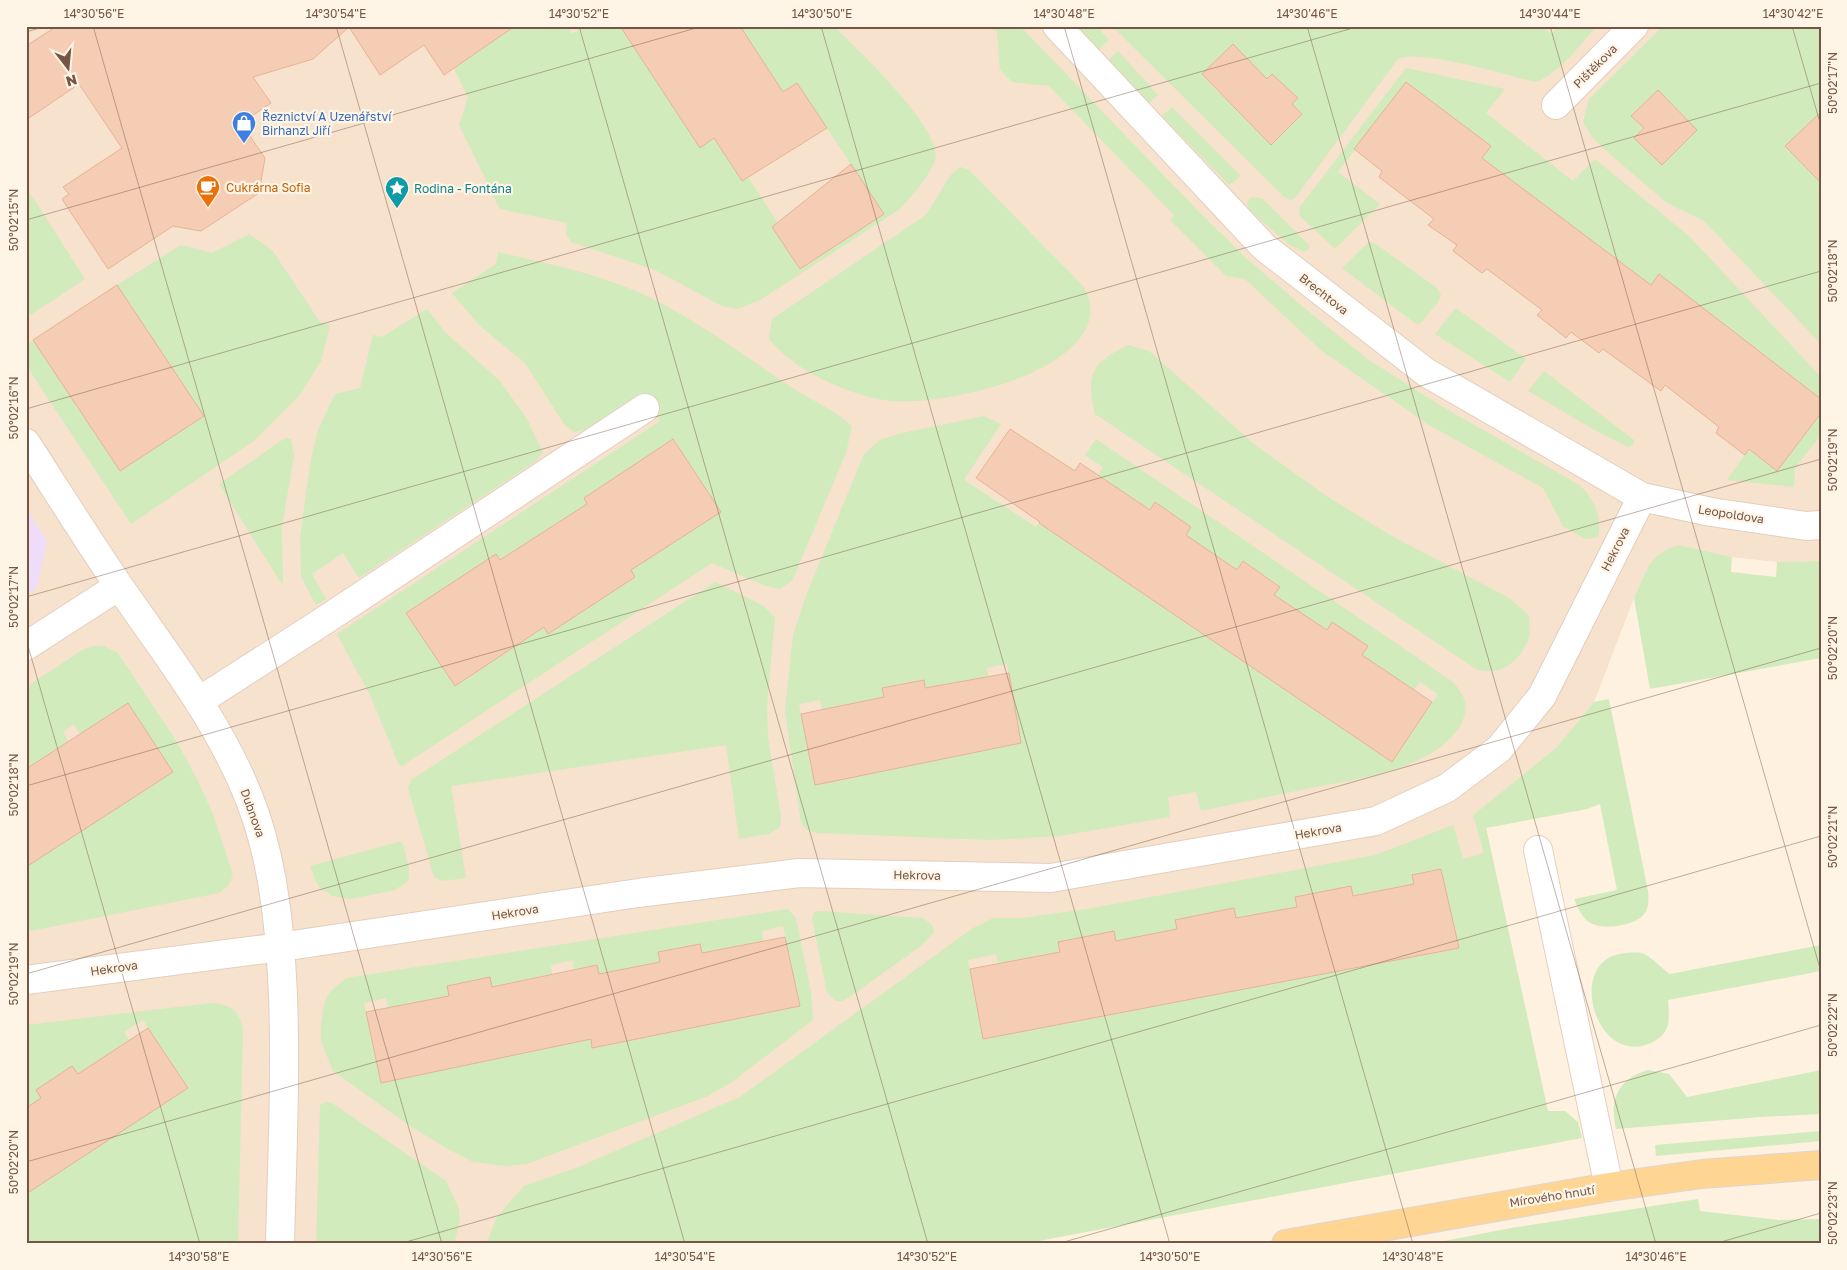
<svg xmlns="http://www.w3.org/2000/svg" width="1847" height="1270" font-family="'Golos Text',sans-serif">
  <style>
    .residential { fill: #f6e2cd }
    .education { fill: #eedcf9 }
    .green { fill: #d1ebbd; fill-rule: evenodd }
    .building { fill: #f5cdb5; stroke: #e8b294 }
    .lines { fill: none; stroke-linecap: round; stroke-linejoin: round }
    .minor-casing { stroke: #e4cebe; stroke-width: 30 }
    .major-casing { stroke: #ded6d2; stroke-width: 30 }
    .minor { stroke: #fff; stroke-width: 28 }
    .major { stroke: #ffd594; stroke-width: 28 }
    .ticks { fill: none; stroke: #755545; stroke-width: 1; stroke-opacity: 0.45 }
    .labels { text-anchor: middle; dominant-baseline: central; stroke-width: 4.5; stroke-linejoin: round; paint-order: stroke }
    .street-label { font-size: 12px; fill: #755545; stroke: #fff5e6 }
    .shop-label { font-size: 12px; fill: #366cbe; stroke: #fff5e6; text-anchor: start }
    .food-label { font-size: 12px; fill: #c56008; stroke: #fff5e6; text-anchor: start }
    .culture-label { font-size: 12px; fill: #0d838f; stroke: #fff5e6; text-anchor: start }
    .neatline { fill: none; stroke: #755545; stroke-width: 2 }
    .ticks-label { font-size: 12px; text-anchor: middle; fill: #755545 }
  </style>
  <rect width="100%" height="100%" fill="#fef1df"/>
  <path class="residential" d="M26,26H1821V561L1777,562L1732,557L1679,545L1649,565L1634,598L1594,702L1556,748L1473,815L1486,827L1532,1041L539,1244H26Z"/>
  <path class="education" d="M26,508L47,541L37,588L26,595Z"/>
  <path class="green" d="M515,26H567L572,34L585,26H620L641,58L647,55L677,102L672,105L700,147L714,138L741,180L748,177L778,223L772,227L801,269L884,214L797,83L783,92L740,26H834C856,49 944,129 935,160C929,178 912,195 900,209L760,300L737,309L722,306L655,270L571,242L566,233L567,223L500,209L459,125L468,98L454,68Z
    M991,26H1020L1199,212L1244,256L1302,306L1369,360L1443,407L1581,486C1595,501 1602,516 1598,537L1585,539L1563,526L1543,488L1429,425L1322,351L1245,279L1226,276L1170,220L1174,215L1049,86L1012,82L1000,70L997,32Z
    M1073,26H1097L1109,40L1097,51Z
    M1112,26H1543L1551,34L1559,26H1597C1579,46 1561,72 1536,82C1509,76 1419,48 1398,59L1295,198L1290,200L1284,197ZM1233,44L1248,60L1260,86L1272,74L1298,98L1292,104L1302,114L1271,145L1202,75Z
    M1663,26H1821V132L1785,146L1821,183V344L1704,221L1667,203L1612,156L1592,137L1583,122L1589,99ZM1658,90L1697,130L1662,165L1635,138L1643,128L1631,115Z
    M1118,51L1158,95L1147,105L1107,61Z
    M1406,68L1505,89L1486,113L1573,181L1595,159L1690,237L1821,377V399L1651,285L1482,158L1490,146L1406,82L1338,172L1380,204L1335,249L1300,216L1299,208Z
    M1172,107L1241,176L1229,185L1162,116Z
    M960,167L969,170L1084,287C1088,296 1092,306 1090,316C1080,377 936,408 884,400C847,394 792,369 769,339L772,319L926,215L950,176Z
    M26,193L32,196L85,279L26,318Z
    M1256,197L1263,199L1310,246L1308,250L1304,252L1291,246L1249,210L1247,203L1250,198Z
    M249,234L272,250L320,322L330,325L321,361L299,396L254,441L131,524L26,365V345L33,340L120,471L203,416L117,285L181,245L212,253Z
    M1369,242L1376,244L1438,289L1441,295L1438,302L1421,323L1416,324L1342,268Z
    M498,252C541,262 585,271 626,287C685,311 736,350 788,385C811,401 830,406 852,426L846,453L792,581L780,589L766,586L712,563L402,766L399,765L371,697L337,634L660,421L641,393L584,430L574,432L564,424L525,363L480,326L452,293L496,264ZM673,439L720,511L631,570L634,577L548,634L544,627L455,686L407,613L500,560L587,504L584,498Z
    M1456,308L1526,359L1510,382L1435,334Z
    M427,309L445,332L500,381L527,419L543,452L536,461L359,578L343,553L312,574L326,599L316,605L301,577L300,537L311,459L318,430L335,394L360,388L373,335L382,337Z
    M1128,345L1149,351L1254,444L1328,497L1392,536L1511,599L1529,616C1529,623 1531,634 1528,640C1519,662 1500,677 1476,669L1095,414C1086,373 1091,364 1128,345Z
    M1544,371L1634,440V444L1628,447L1591,428L1528,391Z
    M1821,413V435L1795,468L1794,487L1727,480L1749,449L1777,471Z
    M984,416L1001,424L964,480L1036,527L1039,523L1392,762L1438,694L1420,682L1414,690L1362,655L1367,646L1332,622L1327,630L1274,595L1280,586L1243,561L1237,570L1186,535L1191,526L1155,502L1150,510L1098,475L1103,467L1085,455L1096,439L1453,682C1466,697 1470,708 1460,726C1433,771 1349,780 1301,790C1268,797 1234,804 1201,811L1196,792L1168,797L1170,817L1060,836L991,840L817,833L807,830L801,823L785,711L793,635L807,593L864,454L880,440L902,433ZM1007,664L1021,743L815,785L799,704L820,700L822,710L884,697L882,688L923,680L925,688L988,677L987,668Z
    M285,438L291,439L294,456L282,527L283,586L219,484Z
    M1679,545L1732,557L1731,572L1776,577L1777,562L1821,561V658L1650,689L1634,598L1649,565L1657,556L1668,549Z
    M715,582L762,605L775,617L767,705L768,738L781,816L780,827L769,834L739,839L726,745L451,786L466,878L442,881L434,877L408,788L411,780Z
    M95,646H104L118,653L177,742L196,777L213,814L233,875L228,886L219,893L26,932V867L173,772L85,743L74,724L63,732L73,750L26,769V687L84,649Z
    M1609,699L1648,891C1649,898 1649,908 1644,914C1636,926 1600,931 1589,922C1581,916 1578,908 1574,899L1617,890L1600,804L1587,809L1486,828L1548,1111H1565L1578,1122L1582,1138L1023,1244H486L497,1217L524,1186L576,1168L740,1097L973,928L993,918H1022L1087,909L1375,855L1453,825L1463,859L1484,853L1473,815L1556,748L1594,702ZM1441,869L1458,948L983,1039L968,960L996,954L998,964L1060,952L1058,942L1114,931L1116,941L1177,929L1176,920L1233,908L1236,918L1297,907L1295,897L1351,886L1353,896L1414,884L1413,875Z
    M402,841L409,868V880L395,890L351,899L332,896L318,886L310,866Z
    M788,909L796,918L811,992L813,1020L732,1082L708,1096L527,1164L506,1166L473,1162L448,1149L410,1126L333,1071L321,1041V1023L324,1004L329,993L346,978ZM783,926L800,1006L593,1048L591,1039L381,1083L364,1003L386,998L388,1008L449,996L447,986L490,977L492,987L552,974L551,965L573,960L574,969L597,965L599,974L660,962L658,952L700,944L702,953L763,941L762,931Z
    M819,911L923,918L932,925L934,933L921,946L851,996L842,1001H835L827,992L812,919L814,912Z
    M1821,945V971L1668,1000C1669,1019 1672,1032 1653,1042C1597,1070 1566,965 1619,954C1626,953 1636,951 1642,953C1652,957 1661,968 1670,974Z
    M211,1003C232,1004 241,1012 243,1032L238,1244H26V1194L188,1088L143,1020L124,1032L129,1040L78,1074L72,1067L36,1090L41,1098L26,1108V1025Z
    M1648,1070L1669,1074L1687,1097L1821,1070V1114L1761,1117L1616,1129C1609,1099 1618,1079 1648,1070Z
    M326,1102L332,1103L446,1181L459,1209L460,1220L454,1244H316L320,1105Z
    M1821,1131V1141L1656,1156L1655,1145Z
    M1698,1199L1700,1211L1779,1220L1821,1219V1244H1429L1511,1228Z"/>
  <path class="building" d="M57,26H515L444,75L424,45L380,75L349,27L313,59L253,77L271,103L241,123L265,158L259,193L201,231L173,226L108,269L62,199L69,194L63,187L122,148L79,84L26,120V46Z
    M620,26H740L783,92L797,83L827,128L742,181L714,138L700,148Z
    M1233,44L1267,79L1272,74L1298,98L1292,104L1302,114L1271,145L1202,74Z
    M1406,82L1491,146L1482,158L1651,285L1659,274L1821,399V413L1777,471L1749,449L1745,455L1716,433L1719,427L1665,385L1661,391L1603,349L1599,353L1571,332L1566,338L1537,315L1542,310L1514,289L1487,269L1482,273L1453,251L1457,245L1428,225L1434,219L1379,177L1382,171L1354,149Z
    M1658,90L1697,130L1662,165L1634,138L1644,128L1631,116Z
    M1821,112V183L1785,146Z
    M851,164L884,214L800,269L772,227Z
    M117,285L204,416L120,471L33,340Z
    M1010,429L1075,471L1080,463L1150,510L1155,502L1191,527L1186,535L1237,570L1243,561L1280,587L1274,595L1327,630L1332,622L1368,646L1362,655L1432,702L1392,762L1039,523L1040,522L976,478Z
    M673,439L721,512L631,570L635,577L548,634L544,627L455,686L406,613L496,554L500,560L587,504L584,498Z
    M1009,673L1021,743L815,785L801,714L884,697L882,688L924,680L925,688Z
    M128,703L173,772L26,867V769Z
    M1441,869L1459,948L983,1039L970,969L1060,952L1058,942L1114,931L1116,941L1177,929L1175,920L1234,908L1236,918L1297,907L1295,897L1351,886L1353,896L1414,884L1412,875Z
    M785,937L800,1006L592,1048L591,1039L381,1083L366,1012L449,996L447,986L490,977L492,987L597,965L599,974L660,962L658,952L700,944L702,953Z
    M148,1028L188,1088L26,1194V1108L41,1098L36,1090L72,1066L78,1074Z"/>
  <g class="lines">
    <g class="minor-casing">
      <path id="minor" d="M1057,26L1264,247L1427,373L1642,497L1711,512L1806,526L1821,525
        M1556,105L1634,26
        M26,443C57,491 87,539 119,586C169,658 226,730 255,814C275,872 280,934 283,995C286,1078 282,1161 280,1244
        M26,646L119,586
        M199,701L319,624L645,408
        M1538,850L1609,1187
        M26,980L281,947L638,893L799,873L1051,878L1376,821L1447,788L1499,749L1542,696L1642,497"/>
    </g>
    <g class="major-casing">
      <path id="major" d="M1286,1244L1609,1187L1702,1174L1821,1165"/>
    </g>
    <use href="#minor" class="minor"/>
    <use href="#major" class="major"/>
  </g>
  <path class="ticks" d="M93,26L442,1244M336,26L685,1244M579,26L928,1244M821,26L1170,1244M1064,26L1413,1244M1307,26L1656,1244M1550,26L1821,972M1792,26L1821,126M26,32L46,26M26,220L703,26M26,409L1360,26M26,597L1821,83M26,639L200,1244M26,786L1821,271M26,974L1821,459M26,1162L1821,648M399,1244L1821,836M1057,1244L1821,1025M1714,1244L1821,1213"/>
  <defs>
    <g id="shop-pin" transform="scale(1.25)"><path d="M0 17L-7.5 6A9.5 9.5 0 1 1 7.5 6Z" fill="#3f7fe0" stroke="#fff5e6"/><path d="M-5-2.5h2.3a2.7 3.5 0 0 1 5.4 0H5L5.5 6h-11ZM-1.5-2.5h3a1.5 2.3 0 0 0-3 0Z" fill="#fff"/></g>
    <g id="cafe-pin" transform="scale(1.25)"><path d="M0 17L-7.5 6A9.5 9.5 0 1 1 7.5 6Z" fill="#e8710a" stroke="#fff5e6"/><path d="M-5.5-4.5H6V0H3Q3 3.5 0 3.5H-2.5Q-5.5 3.5-5.5 0ZM3-3.2v2h1.7v-2ZM-6 4.5H4V6H-6Z" fill="#fff"/></g>
    <g id="sight-pin" transform="scale(1.25)"><path d="M0 17L-7.5 6A9.5 9.5 0 1 1 7.5 6Z" fill="#0f9aa8" stroke="#fff5e6"/><path d="M0-6L1.8-2.2L6-1.7L2.9 1.2L3.7 5.4L0 3.3L-3.7 5.4L-2.9 1.2L-6-1.7L-1.8-2.2Z" fill="#fff"/></g>
  </defs>
  <g fill-rule="evenodd">
    <use href="#shop-pin" x="244" y="123"/>
    <use href="#cafe-pin" x="208" y="187"/>
    <use href="#sight-pin" x="397" y="188"/>
  </g>
  <g class="labels">
    <g class="street-label">
      <text transform="translate(1595 66) rotate(-45)">Pištěkova</text>
      <text transform="translate(1324 294) rotate(38)">Brechtova</text>
      <text transform="translate(1731 514) rotate(9)">Leopoldova</text>
      <text transform="translate(1615 549) rotate(-63)">Hekrova</text>
      <text transform="translate(253 813) rotate(70)">Dubnova</text>
      <text transform="translate(1318 831) rotate(-10)">Hekrova</text>
      <text transform="translate(917 875) rotate(1)">Hekrova</text>
      <text transform="translate(515 912) rotate(-9)">Hekrova</text>
      <text transform="translate(114 968) rotate(-8)">Hekrova</text>
      <text transform="translate(1552 1196) rotate(-9)">Mírového hnutí</text>
    </g>
    <g class="shop-label">
      <text x="262" y="116">Řeznictví A Uzenářství<tspan x="262" dy="14">Birhanzl Jiří</tspan></text>
    </g>
    <g class="food-label">
      <text x="226" y="187">Cukrárna Sofia</text>
    </g>
    <g class="culture-label">
      <text x="414" y="188">Rodina - Fontána</text>
    </g>
  </g>
  <rect width="1847" height="1270" fill="none" stroke="#fff5e6" stroke-width="55"/>
  <g transform="translate(68 68) rotate(164)" stroke="#fff5e6" stroke-width="4" paint-order="stroke">
  <path d="M0-4L9 19L0 12L-9 19Z" fill="#755545"/>
  <text y="-8" font-size="14" font-weight="bold" text-anchor="middle" fill="#755545">N</text>
  </g>
  <rect x="28" y="28" width="1792" height="1214" class="neatline"/>
  <g class="ticks-label">
    <text x="94" y="18">14°30'56"E</text>
    <text x="336" y="18">14°30'54"E</text>
    <text x="579" y="18">14°30'52"E</text>
    <text x="822" y="18">14°30'50"E</text>
    <text x="1064" y="18">14°30'48"E</text>
    <text x="1307" y="18">14°30'46"E</text>
    <text x="1550" y="18">14°30'44"E</text>
    <text x="1793" y="18">14°30'42"E</text>
    <text transform="translate(1833 83) rotate(-90)" y="4">50°02'17"N</text>
    <text transform="translate(14 220) rotate(-90)" y="4">50°02'15"N</text>
    <text transform="translate(1833 271) rotate(-90)" y="4">50°02'18"N</text>
    <text transform="translate(14 408) rotate(-90)" y="4">50°02'16"N</text>
    <text transform="translate(1833 460) rotate(-90)" y="4">50°02'19"N</text>
    <text transform="translate(14 597) rotate(-90)" y="4">50°02'17"N</text>
    <text transform="translate(1833 648) rotate(-90)" y="4">50°02'20"N</text>
    <text transform="translate(14 785) rotate(-90)" y="4">50°02'18"N</text>
    <text transform="translate(1833 837) rotate(-90)" y="4">50°02'21"N</text>
    <text transform="translate(14 974) rotate(-90)" y="4">50°02'19"N</text>
    <text transform="translate(1833 1025) rotate(-90)" y="4">50°02'22"N</text>
    <text transform="translate(14 1162) rotate(-90)" y="4">50°02'20"N</text>
    <text transform="translate(1833 1213) rotate(-90)" y="4">50°02'23"N</text>
    <text x="199" y="1261">14°30'58"E</text>
    <text x="442" y="1261">14°30'56"E</text>
    <text x="685" y="1261">14°30'54"E</text>
    <text x="927" y="1261">14°30'52"E</text>
    <text x="1170" y="1261">14°30'50"E</text>
    <text x="1413" y="1261">14°30'48"E</text>
    <text x="1656" y="1261">14°30'46"E</text>
  </g>
</svg>
